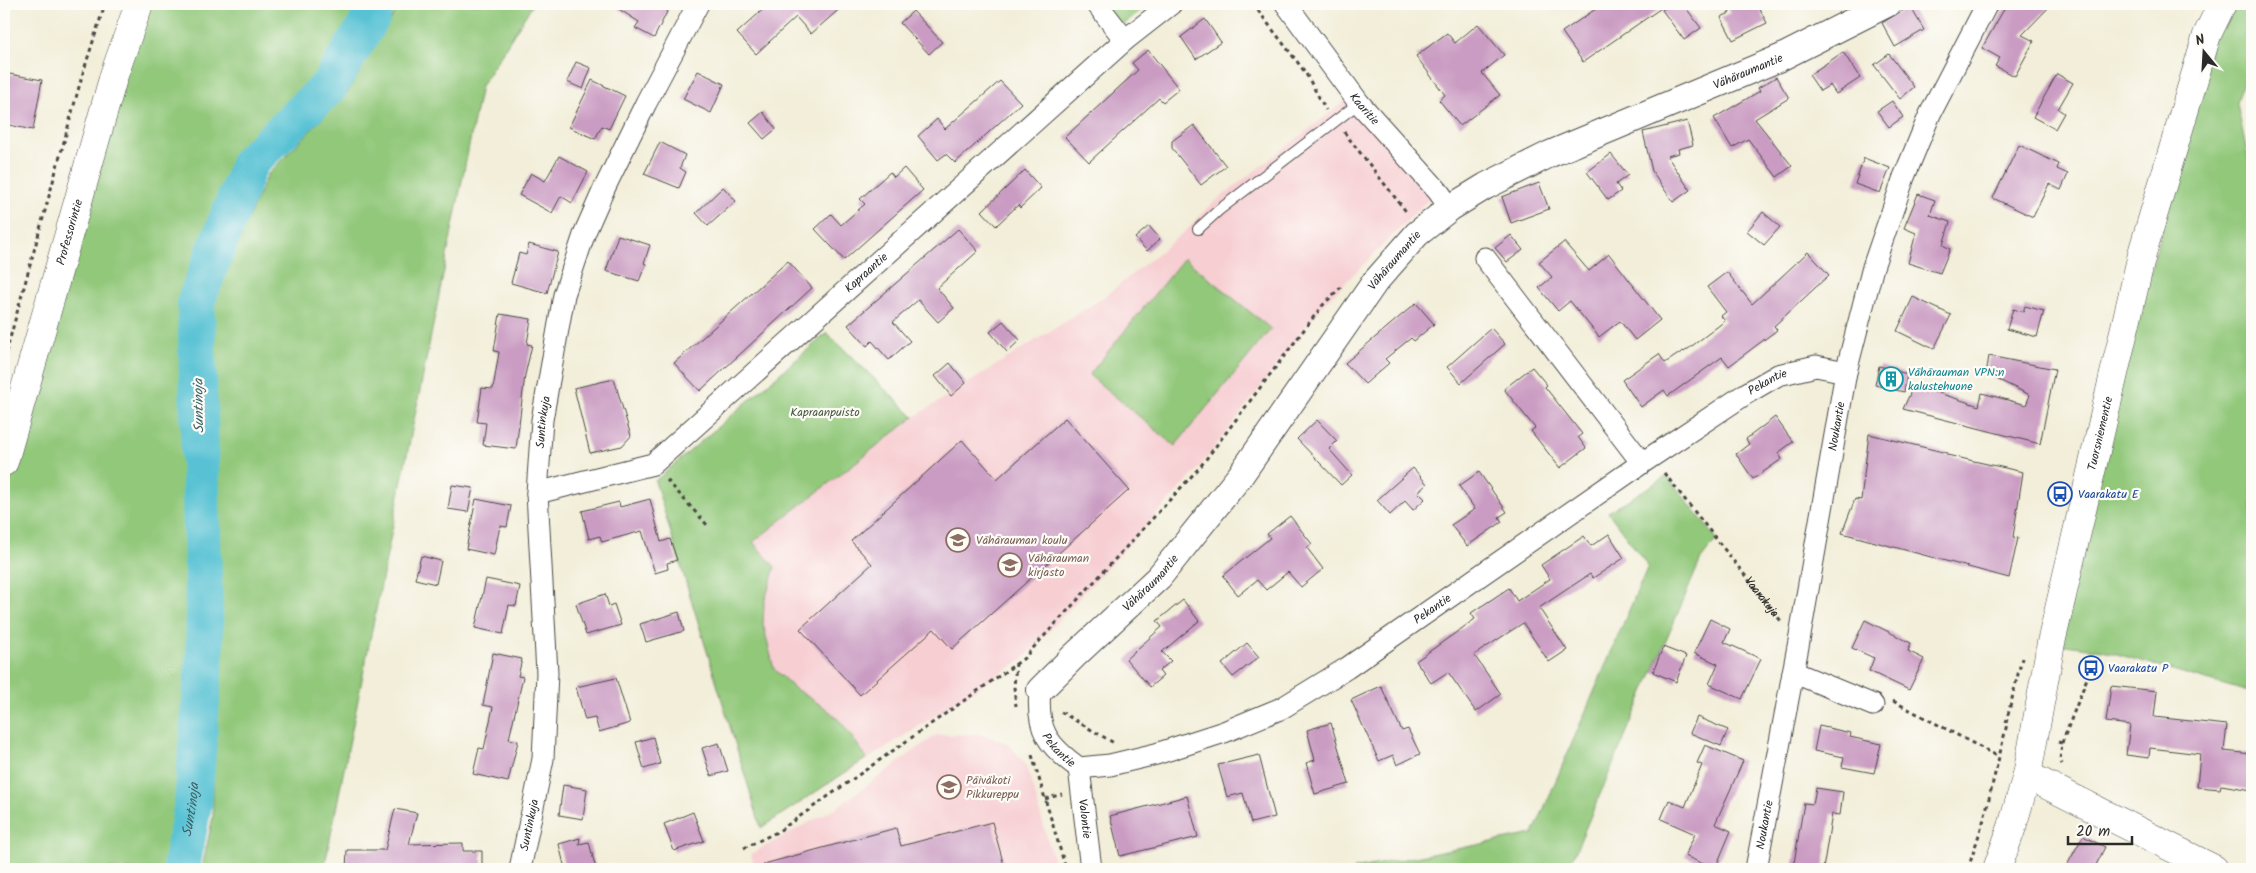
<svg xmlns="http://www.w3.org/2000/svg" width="2256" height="873" font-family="Kalam,sans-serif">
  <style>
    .built { fill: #f7cfd3 }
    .green { fill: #92c87a; stroke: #5e7a52 }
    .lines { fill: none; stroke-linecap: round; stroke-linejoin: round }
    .river { stroke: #58c2d4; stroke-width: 38 }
    .building { fill: #ca9cc3 }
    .service-casing { stroke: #494845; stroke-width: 12 }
    .minor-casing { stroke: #494845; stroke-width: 23 }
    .tertiary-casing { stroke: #494845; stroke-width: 28 }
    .secondary-casing { stroke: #494845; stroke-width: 29 }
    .path { stroke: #494845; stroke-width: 3; stroke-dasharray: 4 4; stroke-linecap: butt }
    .service { stroke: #fff; stroke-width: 10 }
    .minor { stroke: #fff; stroke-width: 21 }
    .tertiary { stroke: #fff; stroke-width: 26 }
    .secondary { stroke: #fff; stroke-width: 28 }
    .labels { text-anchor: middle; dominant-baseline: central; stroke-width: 4.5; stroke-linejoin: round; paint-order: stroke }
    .street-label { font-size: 12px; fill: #2b2b2b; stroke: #fdfcf7 }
    .culture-label { font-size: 12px; fill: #0d838f; stroke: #fdfcf7; text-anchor: start }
    .park-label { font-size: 12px; fill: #4a5a43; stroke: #fdfcf7 }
    .transit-label { font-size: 12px; fill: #164399; stroke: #fdfcf7; text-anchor: start }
    .education-label { font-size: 12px; fill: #785e54; stroke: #fdfcf7; text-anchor: start }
    .water-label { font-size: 14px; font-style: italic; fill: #3b6066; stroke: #fdfcf7 }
  </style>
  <rect width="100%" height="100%" fill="#fdfcf7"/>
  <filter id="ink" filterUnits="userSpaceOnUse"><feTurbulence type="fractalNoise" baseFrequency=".02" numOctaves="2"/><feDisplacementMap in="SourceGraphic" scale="10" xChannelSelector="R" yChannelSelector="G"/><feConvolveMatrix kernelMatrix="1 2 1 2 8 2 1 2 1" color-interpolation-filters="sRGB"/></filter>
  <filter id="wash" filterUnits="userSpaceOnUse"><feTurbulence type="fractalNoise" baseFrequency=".0096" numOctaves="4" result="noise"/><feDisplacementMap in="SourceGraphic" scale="20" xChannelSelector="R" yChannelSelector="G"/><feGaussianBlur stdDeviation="1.12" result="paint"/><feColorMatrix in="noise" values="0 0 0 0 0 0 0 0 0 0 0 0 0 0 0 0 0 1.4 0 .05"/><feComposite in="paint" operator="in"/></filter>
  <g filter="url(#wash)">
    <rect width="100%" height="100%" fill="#f2eed9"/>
    <path class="built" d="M1353,95L1437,191L1322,306L1200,467L1023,659L761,828L688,592L914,417L1103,298L1189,228L1208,207Z
      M979,734L1008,743L1027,766L1056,869H755L751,854L837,807L936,735Z"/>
    <path class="green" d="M139,4H376L371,18L329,86L250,162L196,301L205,650L193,804L182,869H8L4,868V462Z
      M400,4H533L481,86L324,869H202L213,816L211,300L268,174L347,93Z
      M1097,4H1149L1117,29Z
      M2222,4H2252V47L2237,103L2252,178V693L2103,650L2051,643Z
      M1184,258L1271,329L1175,446L1089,375Z
      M827,333L914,417L753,542L775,567L764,603L763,624L774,669L794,688L827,709L841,722L867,758L761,828L655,481Z
      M1667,476L1717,539L1701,559L1568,869H1354L1533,834L1648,566L1608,512Z"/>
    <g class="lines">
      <path class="river" id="s1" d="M182,863L193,804L205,650L196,301L250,162L329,86L371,18L376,4"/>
    </g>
    <g id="blocks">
      <path class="building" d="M611,4H671L654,38L635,28L639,22Z
        M769,4H845L811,34L796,17L756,54L737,33Z
        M1603,4H1667L1583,62L1562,32Z
        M1671,4H1683L1701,28L1684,40L1662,10Z
        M1726,4H1757L1767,23L1733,40L1721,17L1730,13Z
        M2007,4H2052L2022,35L2034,41L2015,76L1995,66L2000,58L1982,48Z
        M1910,6L1924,30L1895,47L1882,23Z
        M913,11L942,42L929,54L900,23Z
        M1205,19L1221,42L1196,59L1181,37Z
        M1478,24L1504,55L1482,73L1500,95L1460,126L1439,100L1445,95L1416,56L1447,33L1455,43Z
        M1148,50L1179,89L1163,102L1159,98L1089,162L1065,137L1138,70L1132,63Z
        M1843,52L1860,78L1836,94L1830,85L1820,91L1809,75Z
        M1889,54L1914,87L1900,99L1874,65Z
        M576,62L591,68L583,89L567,82Z
        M698,71L724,84L711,113L683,99Z
        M4,73L42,80L33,130L4,124Z
        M2057,74L2073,83L2058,109L2064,113L2055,129L2033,117Z
        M1776,77L1789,98L1755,119L1792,166L1777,177L1748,139L1732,148L1714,118L1760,91L1758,88Z
        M592,80L625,96L609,129L602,126L595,139L569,127Z
        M1000,81L1021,103L955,163L946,154L938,160L918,136L937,119L945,129Z
        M1892,101L1903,117L1889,127L1877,111Z
        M763,112L776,129L764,139L750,123Z
        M1687,121L1693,145L1678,149L1679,153L1667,156L1690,190L1673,202L1652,171L1643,132Z
        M1194,125L1226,166L1201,185L1172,148V141Z
        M660,142L685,155L680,168L686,172L679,188L644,174Z
        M2019,145L2059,164L2057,169L2068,174L2061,190L2049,184L2033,217L1993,198Z
        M1611,154L1628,175L1616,184L1621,191L1608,200L1587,172Z
        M559,156L588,172L572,203L561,196L552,213L519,195L531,173L545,181Z
        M1864,158L1890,168L1880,193L1855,184Z
        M904,168L923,190L844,260L815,229L831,214L841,225L865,204L860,199L890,172L894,177Z
        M1025,170L1041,188L1020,208L1018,205L996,226L982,211Z
        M1539,183L1549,209L1511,223L1502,197Z
        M723,187L736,201L708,226L696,213Z
        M1918,194L1935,200L1930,215L1950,222L1943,245L1950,249L1940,273L1908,263L1916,233L1904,228Z
        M1763,212L1780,227L1764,245L1747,231Z
        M1149,226L1160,239L1147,251L1135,238Z
        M958,229L978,251L937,288L954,308L938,322L918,300L893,322L910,341L889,360L872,341L867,346L848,325Z
        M618,235L650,245L644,263L646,264L639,281L606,271Z
        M1511,235L1523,250L1507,262L1495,248Z
        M1564,242L1589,271L1609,254L1660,320L1635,340L1620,321L1599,337L1570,301L1558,311L1539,288L1552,277L1539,262Z
        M529,244L558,252L547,293L511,283L519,253L526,255Z
        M1808,252L1829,275L1774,326L1777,330L1729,366L1722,357L1668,396L1664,390L1641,407L1622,380L1659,354L1665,363L1683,351L1684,352L1725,321L1721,316L1726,312L1707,287L1727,272L1752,304Z
        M788,261L812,288L700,391L674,363Z
        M1913,297L1951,315L1934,349L1897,331Z
        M1416,303L1434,324L1414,341L1411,338L1385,359L1389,363L1365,384L1345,363Z
        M2025,306L2044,311L2037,337L2007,329L2013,309L2023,312Z
        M500,314L531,319L527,344L532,345L525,375L516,449L483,445L486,423L477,422L482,388L493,389L499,352L494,351Z
        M1003,321L1020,340L1007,352L990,332Z
        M1491,328L1505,344L1461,383L1447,367Z
        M1989,356L2055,369L2040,444L1903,409L1914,385L1979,406L1982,393L2026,405L2030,395L1986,374Z
        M950,363L966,383L951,396L935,376Z
        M1879,366L1907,374L1904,392L1875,385Z
        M1532,367L1547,385L1545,387L1582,434L1578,437L1586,448L1560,468L1531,431L1535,428L1504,389Z
        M614,379L631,436L622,446L590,453L574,388Z
        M1775,417L1793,442L1778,453L1782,459L1753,479L1736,454L1749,444L1746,439Z
        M1065,418L1129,490L952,649L934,629L860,695L800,629L872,564L851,541L962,440L997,479Z
        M1317,420L1337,441L1329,449L1352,475L1341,485L1297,439Z
        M1869,434L1947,453V455L2023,472L2013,537L2018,538L2009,578L1842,533L1855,499L1861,500Z
        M1413,468L1427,484L1418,492L1425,499L1413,510L1405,501L1390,515L1377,500Z
        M1479,472L1507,512L1499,517L1502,522L1467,546L1451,525L1475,509L1459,486Z
        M452,485L473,488L468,512L448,509Z
        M476,499L511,506L507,527L500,526L494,555L466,549Z
        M650,499L661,542L670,539L677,560L667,563L668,569L655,573L642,531L602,542L600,536L589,539L582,511L619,502L620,507Z
        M1290,516L1312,544L1307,548L1323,569L1301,587L1288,572L1266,590L1257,580L1238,595L1223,576L1270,538L1267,534Z
        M1609,534L1624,558L1593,578L1590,574L1539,608L1567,650L1549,662L1523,623L1474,655L1501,694L1476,712L1448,672L1431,683L1416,661L1475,619L1471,613L1509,588L1517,601L1550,579L1541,565L1584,536L1591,546Z
        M421,556L441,561L436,584L415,579Z
        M486,579L520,586L516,606L509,605L503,634L475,628Z
        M605,594L609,606L614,604L621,625L586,635L576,604Z
        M1183,600L1199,621L1162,652L1171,661L1159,671L1163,676L1150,687L1126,659L1162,627L1157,621Z
        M679,612L684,631L646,642L640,624Z
        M1710,619L1730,629L1724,642L1761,659L1742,699L1709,684L1718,664L1694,653Z
        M1865,620L1911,643L1908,651L1924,659L1909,690L1869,671L1874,658L1852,648Z
        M1247,643L1259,657L1233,677L1222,664Z
        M1663,647L1686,656L1676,682L1653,672Z
        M493,653L522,659L518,676L523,677L509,739L518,741L508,782L473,774L479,748L484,749L493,707L483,705Z
        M616,678L630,723L599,732L595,718L585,720L576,687Z
        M1381,686L1402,731L1408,729L1420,754L1397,765L1393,755L1379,761L1351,700Z
        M2111,686L2157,691L2154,717L2227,725L2224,751L2252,754V790L2221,785L2220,789L2197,787L2200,754L2150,748L2149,758L2126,755L2130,725L2106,722Z
        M1697,717L1728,730L1721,746L1690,733Z
        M1331,723L1349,784L1315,794L1306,763L1315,760L1307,730Z
        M1819,726L1851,733L1850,737L1881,744L1874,773L1842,767L1844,757L1814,751Z
        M653,737L660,764L644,769L636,742Z
        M719,743L728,771L711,776L702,748Z
        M1705,745L1743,761L1715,824L1731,831L1715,869L1685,856L1695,834L1661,819L1669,800L1685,807L1702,765L1697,763Z
        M1259,755L1275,817L1251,823L1243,793L1227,797L1218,765Z
        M563,785L587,789L583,819L559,815Z
        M1816,788L1843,792L1840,815L1832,814L1823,869H1793L1804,803L1813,804Z
        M1187,796L1198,837L1120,856L1110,816Z
        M395,809L417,813L409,844L463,843V851H482V869H346L347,850H385Z
        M693,812L704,841L674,851L664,824Z
        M992,822L1005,869H765L764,864L896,828L901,846Z
        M2083,836L2105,847L2094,869H2065Z
        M580,838L579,844L589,842L596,869H565L559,844Z"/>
    </g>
  </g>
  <g filter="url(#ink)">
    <use href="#blocks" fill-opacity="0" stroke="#494845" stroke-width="1"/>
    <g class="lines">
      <g class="service-casing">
        <path id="service" d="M1198,229L1219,210L1359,103"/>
      </g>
      <g class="minor-casing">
        <g id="minor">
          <path d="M1097,4L1125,40"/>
          <path id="s3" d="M1286,4L1359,103L1438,191L1450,208"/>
          <path d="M1485,258L1642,463"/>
          <path id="s4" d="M537,493L653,464L1125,40L1171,4"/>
          <path d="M1793,672L1873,705"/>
          <path id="s5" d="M1040,690C1036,730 1048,746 1079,768L1110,765L1156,754L1224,732L1282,708L1347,668L1642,463L1747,393L1778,375L1816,366L1846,372"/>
          <path id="s6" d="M1079,768L1091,869"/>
          <path id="s7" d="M520,869L543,759L547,673L537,493L542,420L564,295L585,232L604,189L646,103L698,4"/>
          <path id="s8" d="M1756,869L1799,641L1846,372L1873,267L1904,177L1930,114L1987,4"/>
        </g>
      </g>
      <g class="tertiary-casing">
        <g id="tertiary">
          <path id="s9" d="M1040,690L1074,656L1159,577L1240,476L1375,282L1417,234L1450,208L1486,186L1550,154L1780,58L1887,4"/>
        </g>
      </g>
      <g class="secondary-casing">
        <g id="secondary">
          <path id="s10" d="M4,462L114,75L139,4"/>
          <path d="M2027,775L2214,869"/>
          <path id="s11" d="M1997,869L2012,827L2027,775L2051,643L2143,250L2207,35L2222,4"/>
        </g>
      </g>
      <g class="path">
        <path d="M1253,4L1305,72L1326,110"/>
        <path d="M1344,132L1408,214"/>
        <path d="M4,360L82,76L105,4"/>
        <path id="s2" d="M1664,473L1781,621"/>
        <path d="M667,480L707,525"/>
        <path d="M1016,663L1014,687L1016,706"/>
        <path d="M1893,701L1999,757"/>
        <path d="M1061,712L1114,743"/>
        <path d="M2006,723L2022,658"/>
        <path d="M2058,742L2062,743L2060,760L2062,764"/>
        <path d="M2062,743L2091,668"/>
        <path d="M1032,755L1066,869"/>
        <path d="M1045,799L1062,794"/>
        <path d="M744,848L779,831L1023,659L1200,467L1322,306L1341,287"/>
        <path d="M4,869H6"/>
        <path d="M1968,869L1984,819L2007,724"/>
      </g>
      <use href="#service" class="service"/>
      <use href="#minor" class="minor"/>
      <use href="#tertiary" class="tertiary"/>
      <use href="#secondary" class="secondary"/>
    </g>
  </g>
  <defs>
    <g id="building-ring" transform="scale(1.25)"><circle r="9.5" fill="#fdfcf7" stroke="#0f9aa8" stroke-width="1.5"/><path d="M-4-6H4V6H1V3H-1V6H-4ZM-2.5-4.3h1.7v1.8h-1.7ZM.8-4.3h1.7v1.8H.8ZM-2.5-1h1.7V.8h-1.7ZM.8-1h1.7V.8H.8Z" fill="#0f9aa8"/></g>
    <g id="bus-ring" transform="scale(1.25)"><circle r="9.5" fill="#fdfcf7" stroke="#1a4fb4" stroke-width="1.5"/><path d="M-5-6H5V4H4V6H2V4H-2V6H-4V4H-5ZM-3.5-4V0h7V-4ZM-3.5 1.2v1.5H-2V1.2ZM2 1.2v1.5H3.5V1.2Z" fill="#1a4fb4"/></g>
    <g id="school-ring" transform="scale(1.25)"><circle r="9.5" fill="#fdfcf7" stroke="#8d6e63" stroke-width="1.5"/><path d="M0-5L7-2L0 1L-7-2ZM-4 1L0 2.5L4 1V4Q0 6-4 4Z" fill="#8d6e63"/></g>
  </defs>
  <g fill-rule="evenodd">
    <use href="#building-ring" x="1891" y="379"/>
    <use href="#bus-ring" x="2060" y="494"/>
    <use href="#school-ring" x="958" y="540"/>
    <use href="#school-ring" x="1010" y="565"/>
    <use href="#bus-ring" x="2091" y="668"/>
    <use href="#school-ring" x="949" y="787"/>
  </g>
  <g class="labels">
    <g class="street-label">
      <text stroke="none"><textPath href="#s9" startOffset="964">Vähäraumantie</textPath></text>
      <text stroke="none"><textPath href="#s3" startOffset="131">Kaaritie</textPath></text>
      <text stroke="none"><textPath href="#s10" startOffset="239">Professorintie</textPath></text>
      <text stroke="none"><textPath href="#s9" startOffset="559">Vähäraumantie</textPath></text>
      <text stroke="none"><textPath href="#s4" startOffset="406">Kapraantie</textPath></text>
      <text stroke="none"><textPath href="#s5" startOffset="891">Pekantie</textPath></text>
      <text stroke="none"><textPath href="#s7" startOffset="450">Suntinkuja</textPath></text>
      <text stroke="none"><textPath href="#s8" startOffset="450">Noukantie</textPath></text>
      <text stroke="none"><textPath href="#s11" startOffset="448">Tuorsniementie</textPath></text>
      <text stroke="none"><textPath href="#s9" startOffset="154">Vähäraumantie</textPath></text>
      <text stroke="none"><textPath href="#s2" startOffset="158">Vaarakuja</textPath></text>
      <text stroke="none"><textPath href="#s5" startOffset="486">Pekantie</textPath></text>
      <text stroke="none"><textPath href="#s5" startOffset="66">Pekantie</textPath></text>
      <text stroke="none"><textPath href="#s6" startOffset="51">Valontie</textPath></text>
      <text stroke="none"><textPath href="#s8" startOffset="45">Noukantie</textPath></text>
      <text stroke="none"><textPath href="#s7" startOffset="45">Suntinkuja</textPath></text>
    </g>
    <g class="culture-label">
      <text x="1908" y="372">Vähärauman VPN:n<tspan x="1908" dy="14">kalustehuone</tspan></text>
    </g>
    <g class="park-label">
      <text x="825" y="412">Kapraanpuisto</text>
    </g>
    <g class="transit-label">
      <text x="2078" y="494">Vaarakatu E</text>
      <text x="2108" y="668">Vaarakatu P</text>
    </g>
    <g class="education-label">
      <text x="976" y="540">Vähärauman koulu</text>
      <text x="1028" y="558">Vähärauman<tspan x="1028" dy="14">kirjasto</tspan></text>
      <text x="966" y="780">Päiväkoti<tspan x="966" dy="14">Pikkureppu</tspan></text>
    </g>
    <g class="water-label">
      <text transform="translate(199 406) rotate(-91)">Suntinoja</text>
      <text stroke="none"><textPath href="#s1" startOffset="54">Suntinoja</textPath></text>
    </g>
  </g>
  <rect width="2256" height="873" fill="none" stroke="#fdfcf7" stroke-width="20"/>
  <g transform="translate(2204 52) rotate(342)" stroke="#fdfcf7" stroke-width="4" paint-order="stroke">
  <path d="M0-4L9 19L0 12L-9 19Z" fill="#2b2b2b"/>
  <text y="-8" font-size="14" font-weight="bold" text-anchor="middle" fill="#2b2b2b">N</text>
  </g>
  <path d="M2068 836v8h64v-8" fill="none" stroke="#2b2b2b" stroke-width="2.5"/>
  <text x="2076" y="836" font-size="15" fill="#2b2b2b" stroke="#fdfcf7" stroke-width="4" paint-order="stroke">20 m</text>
</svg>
